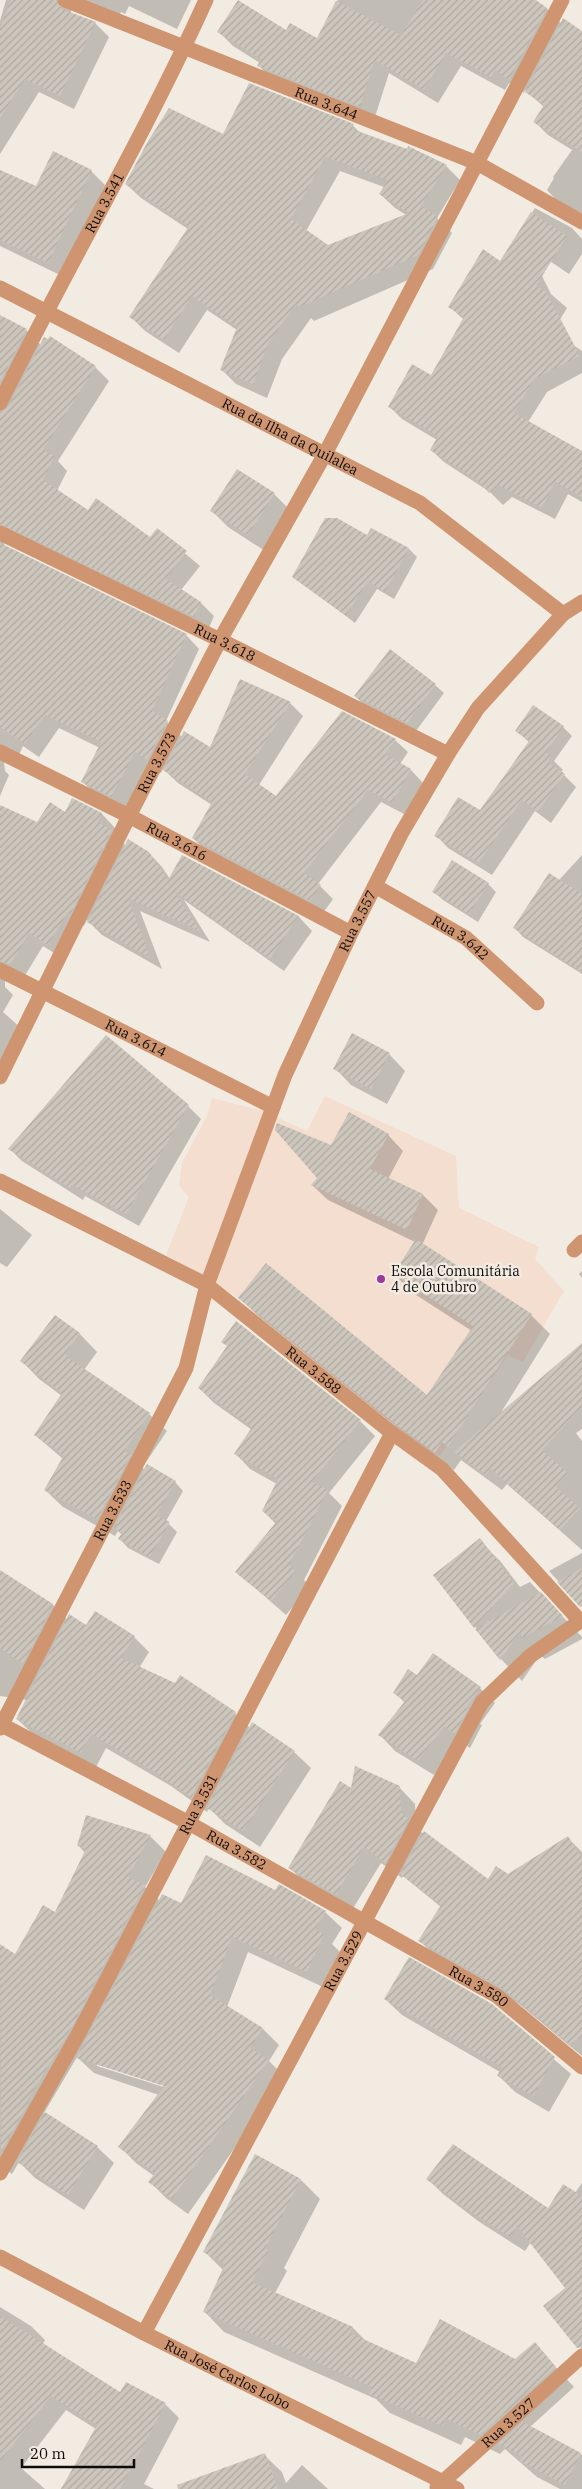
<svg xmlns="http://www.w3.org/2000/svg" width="582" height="2489" font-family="'IBM Plex Serif',serif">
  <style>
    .education { fill: #f3ded0 }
    .shadow { fill: #0003; fill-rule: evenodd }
    .building { fill: url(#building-hatch); fill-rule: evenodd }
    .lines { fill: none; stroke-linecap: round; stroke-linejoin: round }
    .minor { stroke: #ce9570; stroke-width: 15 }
    .poi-dot { fill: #9a389e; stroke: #f2ebe2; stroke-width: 2 }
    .labels { text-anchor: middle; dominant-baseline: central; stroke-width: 5; stroke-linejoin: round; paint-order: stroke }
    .street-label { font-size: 14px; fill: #0e0c09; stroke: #f2ebe2 }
    .poi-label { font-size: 14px; fill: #0e0c09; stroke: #f2ebe2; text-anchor: start }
  </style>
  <defs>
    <pattern id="building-hatch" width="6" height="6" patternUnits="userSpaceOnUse" patternTransform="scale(1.25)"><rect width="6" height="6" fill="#cdc6bd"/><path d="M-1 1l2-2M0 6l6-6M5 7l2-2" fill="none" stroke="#afa9a1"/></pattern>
  </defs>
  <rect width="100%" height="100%" fill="#f2ebe2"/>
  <path class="education" d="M325,1096L456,1156L459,1208L539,1247L535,1259L564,1291L523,1362L508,1355L440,1456L434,1455L405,1436L238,1298L215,1282L166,1255L189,1197L179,1186L182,1163L207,1116L212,1098L263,1111L307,1131Z"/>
  <path class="shadow" d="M6,0H191L177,29L129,6L125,14L121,12L118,18L74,6L70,13L95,23L109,37L74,109L39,92L0,154V21Z
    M338,0H529L547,9L562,24L582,33V216L559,203L547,190L554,178L553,177L572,150L548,135L535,122L544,107L525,90L524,93L509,83L505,90L461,66L438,103L389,73L374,120L273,80L259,66L260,63L233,46L219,32L287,31L318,40Z
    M250,84L353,126L362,134L446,166L460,180L437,218L452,233L433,269L314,321L311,318L282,359L267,398L236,384L222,370L237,330L207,310L179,353L145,331L131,317L188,229L141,198L126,184L224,136ZM340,171L384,187L380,194L395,208L406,215L328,246L306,231Z
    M0,171L36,188L91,171L105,185L62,276L0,246Z
    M535,208L572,228L582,239V254L569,274L535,251L518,235Z
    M529,250L551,294L567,308L553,331L582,351V373L547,392L528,422L582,452V502L568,494L555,519L512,497L503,505L490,492L444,462L431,450L437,440L402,419L390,407L431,376L464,320L449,306L501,263Z
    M0,316L26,330L41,345L50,338L95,367L109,381L58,461L67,471L57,491L88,512L150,539L157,530L200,566L181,590L201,603L214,616L208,630L4,543L5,547L186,635L199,649L166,721L182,737L210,749L290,703L303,716L259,785L276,798L395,740L408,752L400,764L411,770L423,783L406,815L381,802L318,884L333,899L323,913L206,851L193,838L212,805L178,783L163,769L161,773L149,765L125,809L96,795L82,781L100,748L59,728L39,757L23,746L18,757L4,762L5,771L9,775L0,796Z
    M274,494L290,510L265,551L228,527L212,511Z
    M372,529L409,549L417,557L394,599L377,589L355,623L294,576L368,537Z
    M435,685L444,693L416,731L364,705L355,696Z
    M563,727L572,736L554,761L563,770L561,772L576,787L551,823L535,811L492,875L448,848L436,835L481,812L530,743L517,731Z
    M72,800L102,814L115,828L113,833L126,846L149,853L162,867L170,879L183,856L299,917L312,931L284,971L184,900L210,942L140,911L162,969L102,935L87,920L84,926L82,924L62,958L43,946L24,977L5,979V987L13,995L3,1012L21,1028L0,1061V806L37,824L65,813Z
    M582,855V974L523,937L515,928Z
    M488,884L496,892L478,922L443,900L434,892Z
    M389,1054L405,1071L387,1104L351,1085L335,1068Z
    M188,1106L201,1119L139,1226L85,1196L83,1200L22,1161L10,1149Z
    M388,1135L403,1151L388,1179L423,1195L438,1210L422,1245L531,1315L550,1334L500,1414L582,1349V1429L576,1433L582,1441V1550L507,1484L502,1490L461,1460L454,1470L418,1444L258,1316L240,1298L427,1397L472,1331L413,1293L394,1274L415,1242L328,1200L312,1185L319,1178L331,1147Z
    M0,1209L32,1235L7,1267L0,1263Z
    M582,1271V1278L579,1274Z
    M56,1317L80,1334L97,1352L84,1370L149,1414L167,1431L142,1468L175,1482L183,1491L166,1521L177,1532L159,1564L128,1548L120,1539L122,1535L118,1531L115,1536L63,1507L45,1490L63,1459L35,1435L62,1396L39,1379L22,1361Z
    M237,1322L360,1421L375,1436L329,1493L342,1506L304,1580L310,1586L286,1615L237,1572L276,1524L263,1511L277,1484L250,1469L236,1454L252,1430L214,1403L199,1388L228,1347L223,1342Z
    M479,1540L501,1562L520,1587L530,1582L582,1637V1639L545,1659L540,1655L522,1681L501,1659L434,1576Z
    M582,1553V1607L549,1571Z
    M0,1572L53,1605L68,1620L87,1627L134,1637L149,1652L139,1668L235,1713L250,1728L252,1724L294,1752L311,1768L260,1847L225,1824L209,1808L207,1812L171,1786L106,1748L96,1767L33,1734L17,1719L27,1700L0,1696Z
    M417,1677L480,1688L495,1703L480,1724L482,1725L470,1748L460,1741L434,1775L395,1751L380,1735L405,1703L395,1693Z
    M399,1787L415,1804L417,1829L489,1881L508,1876L568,1838L582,1852V2056L519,2004L436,1957L420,1941L441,1907L403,1876L402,1878L381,1863L352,1910L306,1884L290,1868L352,1790Z
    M87,1816L151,1837L166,1852L145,1887L160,1901L182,1905L276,1892L325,1912L342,1928L332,1944L340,1952L323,1987L248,1952L227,2007L263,2029L279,2045L269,2061L285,2077L188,2214L166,2198L150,2182L154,2176L136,2163L120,2147L159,2095L94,2073L77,2057L44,2113L97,2147L114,2163L84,2210L35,2178L19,2162L12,2174L0,2166V1947L15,1956L56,1914L85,1853L78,1845ZM97,2063L170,2087V2089L97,2066Z
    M385,1999L491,2005L571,2074L549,2112L515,2092L498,2075L500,2072L402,2015Z
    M428,2179L549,2210L575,2193L582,2183V2349L569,2336L567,2288L531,2242L525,2251L478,2221L443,2194Z
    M301,2180L320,2199L284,2268L287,2271L275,2293L353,2328L367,2342L417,2365L515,2360L534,2344L574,2387L530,2427L582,2455V2489H560L537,2477L505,2449L500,2454L465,2437L461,2445L390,2413L376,2399L224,2332L205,2312L223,2270L205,2252Z
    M0,2307L31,2326L45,2340L43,2344L121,2394L165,2404L179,2418L144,2484L154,2489H63L96,2429L66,2410L21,2468L45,2489H0Z
    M264,2455L282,2472L286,2483L302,2465L328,2489H229Z"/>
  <path class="building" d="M11,0H56L62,9L96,22L60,96L25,79L0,118V28Z
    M238,0L286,30L290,23L317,38L336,1L401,35L423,0H536L547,8L509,80L495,70L491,77L446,53L424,90L375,60L360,107L257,66L261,59L217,32Z
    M563,18L582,31V152L533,122L544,105L525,92Z
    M249,83L354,124L352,129L407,149L408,146L447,165L420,208L423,207L438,217L418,255L299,307L296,304L268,344L253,384L220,370L237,327L192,296L164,340L129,317L189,226L125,184L148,141L169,108L223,134ZM325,157L388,180L379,194L409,213L328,245L291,219Z
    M53,151L92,170L48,263L0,240V170L36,186Z
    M531,212L567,236L536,286L545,290L580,356L534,379L514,413L582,451V497L555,482L542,508L498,485L489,493L478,481L430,450L438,436L388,407L412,364L431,375L464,317L448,307L483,249L500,261Z
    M0,315L27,329L0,382Z
    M50,336L96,366L43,450L55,456L43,480L88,510L96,498L150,537L157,528L187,551L166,579L201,602L194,617L0,524V412L8,407L44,337L48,339Z
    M237,469L275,493L248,535L210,511Z
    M325,518H337L367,535L371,528L409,548L385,592L368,581L346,616L292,577Z
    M0,543L187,634L152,711L168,721L147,760L135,752L111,797L81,782L101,742L45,715L25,744L0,727Z
    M390,649L436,684L407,723L354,696Z
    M240,679L291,702L245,774L276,796L342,711L396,739L385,754L411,769L392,803L368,790L304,873L321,885L310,901L192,838L212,802L163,770L184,731L210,747Z
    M533,705L564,726L546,753L515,731Z
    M529,741L551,756L548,762L565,774L538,812L522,800L479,863L434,836L458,797L480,810Z
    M72,798L102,813L98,822L112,830L71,913L68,912L48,945L29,933L10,965L0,961V805L37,822L50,802L65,812Z
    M128,839L149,852L168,880L182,855L299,916L270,959L174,891L200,931L129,899L150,958L87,922Z
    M452,860L489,883L469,914L432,892Z
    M549,873L582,894V972L513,928Z
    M352,1033L390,1053L371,1089L333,1069Z
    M106,1035L189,1105L126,1214L72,1185L70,1188L8,1149Z
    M349,1112L389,1134L370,1169L423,1194L407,1230L311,1185L317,1178L275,1130L277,1123L331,1145Z
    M416,1239L532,1314L448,1447L442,1442L435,1453L398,1426L238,1298L266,1263L427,1395L473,1326L393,1274Z
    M55,1315L80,1333L66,1353L67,1357L150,1413L124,1451L131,1455L97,1519L44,1490L64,1455L34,1435L62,1393L20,1361Z
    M236,1321L361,1420L312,1482L328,1490L289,1565L296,1571L271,1601L235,1572L277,1521L262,1511L278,1479L234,1454L252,1427L198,1388L227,1346L221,1342Z
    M582,1343V1407L542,1450L568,1473L556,1487L580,1508L560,1530L491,1469L486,1475L454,1452Z
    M147,1464L176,1481L156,1515L170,1522L150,1557L118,1539L122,1533L114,1528Z
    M480,1538L514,1583L474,1628L433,1575Z
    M582,1568V1605L580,1607L557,1582Z
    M0,1570L53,1604L23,1664L0,1648Z
    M541,1592L563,1616L522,1638L520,1632L500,1660L475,1629Z
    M95,1611L135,1636L121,1658L175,1683L180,1675L236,1712L191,1797L159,1776L160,1775L91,1734L81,1753L16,1719L69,1614L86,1625Z
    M433,1653L481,1687L466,1708L468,1709L455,1733L444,1727L418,1761L378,1735L405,1701L393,1693L408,1669L417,1675Z
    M252,1722L295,1751L243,1831L207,1808Z
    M355,1766L400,1786L401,1813L409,1819L385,1863L364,1847L336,1895L288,1868L340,1781L351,1788Z
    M86,1815L151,1835L128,1877L145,1885L72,2027L27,2101L29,2102L1,2152L0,1944L15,1954L43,1905L55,1912L86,1849L77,1846Z
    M424,1831L488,1879L496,1866L508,1874L568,1836L582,1858V2037L569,2044L502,1988L418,1941L441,1905L400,1874Z
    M206,1855L275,1890L279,1884L326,1911L315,1930L324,1934L307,1972L232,1937L210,1995L263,2028L250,2048L269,2060L172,2199L148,2182L155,2173L118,2147L164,2086L76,2058L162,1894L181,1903Z
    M409,1957L492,2004L555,2057L533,2096L497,2076L502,2067L384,1999Z
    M45,2112L98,2146L68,2195L17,2162Z
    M453,2144L548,2208L563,2184L582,2196V2347L577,2348L543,2306L565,2288L517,2226L510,2237L462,2206L426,2179Z
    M255,2154L301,2179L265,2249L269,2250L252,2282L353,2327L350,2333L416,2363L440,2319L515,2359L535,2342L556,2367L480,2435L445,2418L442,2426L369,2394L372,2387L203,2312L225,2264L203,2252Z
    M0,2316L120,2392L126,2382L166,2403L120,2489H61L97,2425L51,2396L0,2462Z
    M523,2422L581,2453L565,2485L520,2461L522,2456L498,2444Z
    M265,2453L278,2489H178L177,2485Z"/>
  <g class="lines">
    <g class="minor">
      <path id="s1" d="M65,0L477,163L582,222"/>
      <path id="s2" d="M0,288L420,503L563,614"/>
      <path id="s3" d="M0,403C67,267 144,137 206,0"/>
      <path id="s4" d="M0,533L220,640L448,754"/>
      <path id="s5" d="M0,752L129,816L351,933"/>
      <path id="s6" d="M375,886L466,938L537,1003"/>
      <path id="s7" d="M0,970L273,1107"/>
      <path id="s8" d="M0,1077L129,816L220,640L325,454L562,0"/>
      <path id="s9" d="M0,1181L207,1285L392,1433L442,1469L580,1621"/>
      <path d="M574,1250L582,1242"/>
      <path id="s10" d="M0,1724L187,1822L497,1996L582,2067"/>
      <path id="s11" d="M0,1728L186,1368L207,1285L285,1075L351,933L401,834L448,754L478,708L563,614L582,602"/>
      <path id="s12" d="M0,2173L80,2031L392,1433"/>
      <path id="s13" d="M0,2257L144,2333L457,2489"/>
      <path id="s14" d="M144,2333L482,1702L530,1656L582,1620"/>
      <path id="s15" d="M437,2487L582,2356"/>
    </g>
  </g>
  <circle class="poi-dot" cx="381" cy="1279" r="5"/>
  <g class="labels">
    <g class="street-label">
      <text stroke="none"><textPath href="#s1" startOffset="281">Rua 3.644</textPath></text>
      <text stroke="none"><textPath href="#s3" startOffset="226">Rua 3.541</textPath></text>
      <text stroke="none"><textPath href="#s2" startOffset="326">Rua da Ilha da Quilalea</textPath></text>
      <text stroke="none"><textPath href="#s4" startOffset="250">Rua 3.618</textPath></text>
      <text stroke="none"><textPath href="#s8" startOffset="351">Rua 3.573</textPath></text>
      <text stroke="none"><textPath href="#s5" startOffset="198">Rua 3.616</textPath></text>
      <text stroke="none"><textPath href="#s11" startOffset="885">Rua 3.557</textPath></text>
      <text stroke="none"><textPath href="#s6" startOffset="100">Rua 3.642</textPath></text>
      <text stroke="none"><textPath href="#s7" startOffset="152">Rua 3.614</textPath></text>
      <text stroke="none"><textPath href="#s9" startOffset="368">Rua 3.588</textPath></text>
      <text stroke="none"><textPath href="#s11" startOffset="245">Rua 3.533</textPath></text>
      <text stroke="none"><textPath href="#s12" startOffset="419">Rua 3.531</textPath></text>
      <text stroke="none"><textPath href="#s10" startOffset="268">Rua 3.582</textPath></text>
      <text stroke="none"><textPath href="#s14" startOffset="422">Rua 3.529</textPath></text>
      <text stroke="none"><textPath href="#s10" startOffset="546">Rua 3.580</textPath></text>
      <text stroke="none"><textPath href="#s13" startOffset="256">Rua José Carlos Lobo</textPath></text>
      <text stroke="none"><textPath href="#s15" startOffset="96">Rua 3.527</textPath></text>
    </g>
    <g class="poi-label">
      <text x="391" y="1271">Escola Comunitária<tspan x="391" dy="16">4 de Outubro</tspan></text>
    </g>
  </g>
  <path d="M22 2459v8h112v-8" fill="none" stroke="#0e0c09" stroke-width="2.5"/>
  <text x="30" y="2459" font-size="15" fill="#0e0c09" stroke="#f2ebe2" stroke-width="4" paint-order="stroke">20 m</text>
</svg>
